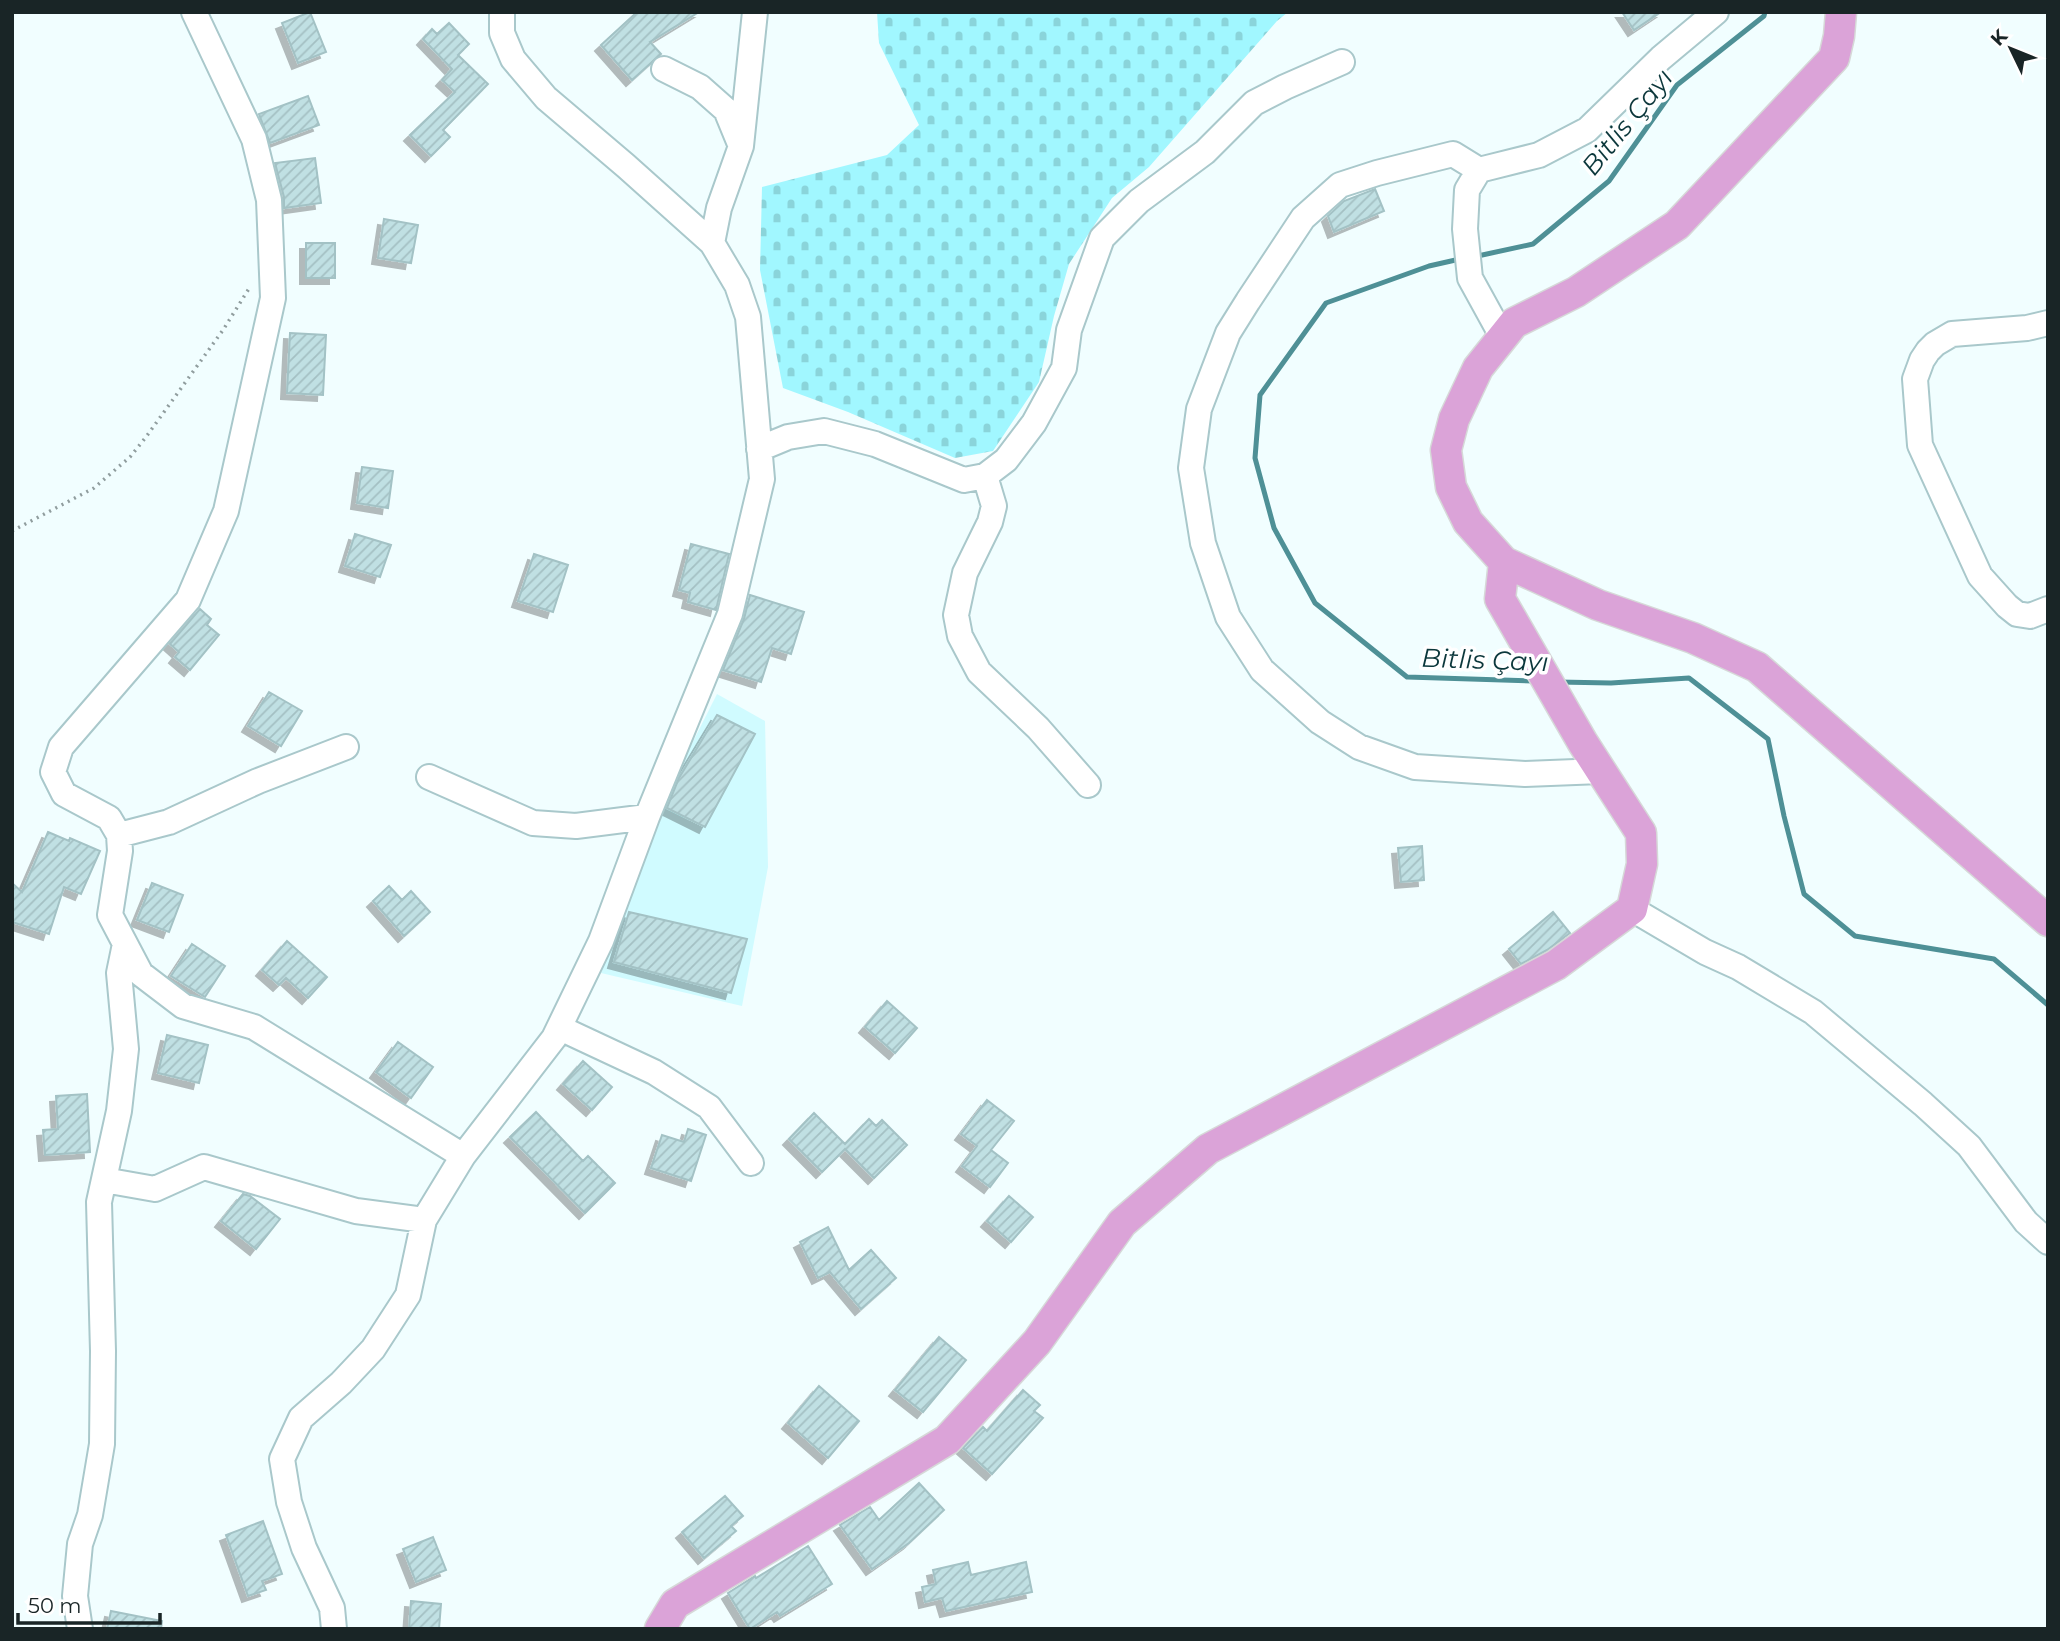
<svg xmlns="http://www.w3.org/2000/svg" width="2060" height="1641" font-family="Montserrat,sans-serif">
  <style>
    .built { fill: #d0fbff }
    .cemetery { fill: url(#cemetery-stones) }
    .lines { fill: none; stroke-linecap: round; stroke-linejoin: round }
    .stream { stroke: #4e9096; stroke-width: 5 }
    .building { fill: url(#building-hatch); stroke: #a3c2c5; stroke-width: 2; filter: url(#shadow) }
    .minor-casing { stroke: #a9c8cb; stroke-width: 28 }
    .major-casing { stroke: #d6d8d8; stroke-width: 33 }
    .path { stroke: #909d9e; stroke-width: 3.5; stroke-dasharray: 2 5; stroke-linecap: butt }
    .minor { stroke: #fff; stroke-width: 24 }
    .major { stroke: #dba3d8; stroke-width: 30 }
    .labels { text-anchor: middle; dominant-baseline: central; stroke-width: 7; stroke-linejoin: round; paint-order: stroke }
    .water-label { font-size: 26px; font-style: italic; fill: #0b373b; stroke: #fff }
  </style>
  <defs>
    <pattern id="cemetery-stones" width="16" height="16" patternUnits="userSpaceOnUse" patternTransform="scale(1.75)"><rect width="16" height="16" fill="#a1f7ff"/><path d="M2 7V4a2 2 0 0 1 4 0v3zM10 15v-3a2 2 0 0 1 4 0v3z" fill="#8ad4da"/></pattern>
    <pattern id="building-hatch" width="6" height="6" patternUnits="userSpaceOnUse" patternTransform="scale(1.75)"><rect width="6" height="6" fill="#c0e0e3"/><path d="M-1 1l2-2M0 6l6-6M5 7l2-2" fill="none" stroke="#a4c0c3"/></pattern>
    <filter id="shadow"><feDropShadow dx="-6" dy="6" stdDeviation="0" flood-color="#0004"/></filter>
  </defs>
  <rect width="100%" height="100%" fill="#f1feff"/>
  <path class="built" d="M717,694L765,721L768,867L742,1006L601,973L659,809Z"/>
  <path class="cemetery" d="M877,12H1288L1277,21L1149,167L1112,198L1069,264L1054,316L1039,382L993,451L955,458L848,412L783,388L760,270L762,187L887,155L919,125L879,43Z"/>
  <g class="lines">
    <path class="stream" d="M1473,257L1533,244L1609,181L1677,85L1764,16L1765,12
      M1460,259L1429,266L1326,303L1260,395L1255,458L1274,528L1315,603L1407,677L1535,681
      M1558,682L1611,683L1689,678L1768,739L1784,816L1804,894L1855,936L1994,959L2048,1005"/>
  </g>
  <path class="building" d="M310,12L326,52L298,63L282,23Z
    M637,12H699L650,42L661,54L632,80L601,45Z
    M1622,12H1661L1634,30Z
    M449,23L469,44L458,55L488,84L443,130L450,137L431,156L410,135L455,92L442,80L452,69L423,39L432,29L437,34Z
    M308,96L319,125L270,143L259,114Z
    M315,158L321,203L284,208V197L275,163Z
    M1375,189L1384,211L1334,232L1328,216L1344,201Z
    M384,219L418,225L411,263L378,258Z
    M306,243H335V278H306Z
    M290,333L326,335L323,395L287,393Z
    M362,467L393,471L388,508L357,503Z
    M355,534L391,545L380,577L345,566Z
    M691,544L729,554L716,610L688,602L690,593L679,590Z
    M534,554L568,565L553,612L518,601Z
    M750,595L804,612L791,654L772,648L761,682L723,670L744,619Z
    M200,609L211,619L207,625L219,635L190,670L175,657L179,652L170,644Z
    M269,692L302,711L281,746L248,726Z
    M717,715L755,734L705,827L667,808L679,778Z
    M48,832L69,841L70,838L100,851L81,894L64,887L49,934L12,922V883L22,892Z
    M1422,846L1424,880L1401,882L1398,848Z
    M152,883L183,895L169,932L137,920Z
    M389,886L402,900L411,891L430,912L404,936L373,901Z
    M629,912L747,939L731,993L614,962Z
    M1553,912L1570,933L1547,950L1521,964L1509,949Z
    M287,941L327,977L308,998L286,978L279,985L262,970Z
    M192,944L225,966L205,997L171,976Z
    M887,1001L917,1028L895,1053L865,1027Z
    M167,1035L208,1045L199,1083L158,1073Z
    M398,1042L433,1067L411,1098L376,1072Z
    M583,1061L612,1087L592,1110L563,1084Z
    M87,1094L90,1152L45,1155L43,1130L58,1129L56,1096Z
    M987,1100L1014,1121L991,1150L1008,1163L990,1187L962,1166L977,1146L961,1134Z
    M536,1112L583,1161L588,1156L615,1183L585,1213L510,1137Z
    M814,1113L845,1144L869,1119L876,1126L882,1120L907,1145L874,1178L845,1149L822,1172L789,1139Z
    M688,1129L706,1135L691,1181L651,1168L662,1135L684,1142Z
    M243,1194L250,1196L280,1219L256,1249L221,1221Z
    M1009,1196L1033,1217L1011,1242L987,1221Z
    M828,1227L849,1270L871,1250L896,1278L861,1309L830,1272L818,1278L800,1242Z
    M939,1337L966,1360L923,1412L895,1390Z
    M819,1386L859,1421L828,1458L788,1423Z
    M1023,1390L1040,1405L1034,1411L1043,1418L992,1474L963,1448L983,1427L987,1431Z
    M919,1483L944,1510L909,1543L872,1569L840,1525L870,1507L879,1520Z
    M725,1496L743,1516L731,1526L736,1531L704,1558L682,1532Z
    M263,1521L282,1574L262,1581L266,1590L248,1596L226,1535Z
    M433,1537L446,1570L416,1582L403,1549Z
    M808,1546L832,1584L780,1616L777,1612L750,1629L728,1593L755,1576L756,1578Z
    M968,1562L971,1575L1026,1562L1032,1592L946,1611L942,1598L925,1602L922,1587L936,1584L933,1570Z
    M411,1601L441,1604L439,1629H409Z
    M111,1611L162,1621L161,1629H107Z"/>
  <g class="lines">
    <g class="minor-casing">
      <path id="minor" d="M194,12L254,139L269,200L273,298L226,511L188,600L61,747L53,772L64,794L109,818L119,835L120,851L110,915L141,974L183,1006L254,1027L463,1156
        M502,12V33L513,59L546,98L626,166L712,243
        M664,69L700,87L726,110L740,144
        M1479,170L1453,154L1377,173L1340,185L1303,218L1248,301L1228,333L1199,409L1191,468L1203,543L1228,617L1262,670L1320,722L1359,747L1415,767L1525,774L1601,771
        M2048,323L2027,328L1952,334L1935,344L1928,351L1922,360L1915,379L1920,445L1980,576L2007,606L2017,614L2030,616L2048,609
        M1503,338L1470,278L1465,229L1467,190L1479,170L1539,155L1587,130L1661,58L1716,12
        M759,449L788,437L824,431L875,444L964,480L985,476L1006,460L1034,423L1064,368L1069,330L1102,238L1139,201L1205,152L1254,103L1285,87L1342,62
        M985,476L994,506L990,522L965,573L956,615L960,636L979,672L1038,728L1088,785
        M429,777L533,823L576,826L647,817
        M119,835L169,822L258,781L346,747
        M1632,909L1705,952L1738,967L1813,1012L1923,1104L1969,1146L2026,1222L2048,1242
        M560,1028L654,1072L709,1107L751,1163
        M104,1180L155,1189L204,1167L356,1211L424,1220
        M80,1629L75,1596L80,1544L90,1515L102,1444L103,1351L99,1202L119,1111L126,1049L119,973L125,944
        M334,1629L332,1608L304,1548L289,1502L282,1459L301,1418L341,1383L373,1349L408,1295L424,1220L463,1156L554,1038L601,941L647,817L730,614L762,479L748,317L737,285L712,243L719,208L741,146L755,12"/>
    </g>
    <g class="major-casing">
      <path id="major" d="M1841,12L1839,36L1834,58L1677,225L1576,292L1514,323L1478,368L1454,419L1446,450L1451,487L1468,522L1504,562L1598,605L1693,638L1757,667L2048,921
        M660,1629L675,1604L947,1440L1037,1342L1122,1223L1208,1149L1556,965L1632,909L1642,864L1641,833L1583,743L1500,599L1504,562"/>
    </g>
    <path class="path" d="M12,531L94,488L130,457L146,437L223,330L250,287"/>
    <use href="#minor" class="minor"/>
    <use href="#major" class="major"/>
  </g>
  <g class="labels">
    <g class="water-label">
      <text transform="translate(1627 122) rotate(-51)">Bitlis Çayı</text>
      <text transform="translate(1485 660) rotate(2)">Bitlis Çayı</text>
    </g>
  </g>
  <rect width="2060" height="1641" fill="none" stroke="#192526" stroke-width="28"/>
  <g transform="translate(2011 49) rotate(313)" stroke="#ffffff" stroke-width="5" paint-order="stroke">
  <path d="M0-5L12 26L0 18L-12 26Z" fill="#192526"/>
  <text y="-10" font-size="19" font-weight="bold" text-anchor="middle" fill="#192526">K</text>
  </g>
  <path d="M18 1613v10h142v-10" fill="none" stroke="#192526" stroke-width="3.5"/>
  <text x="28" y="1613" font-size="21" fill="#192526" stroke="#ffffff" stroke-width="5" paint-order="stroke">50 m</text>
</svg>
